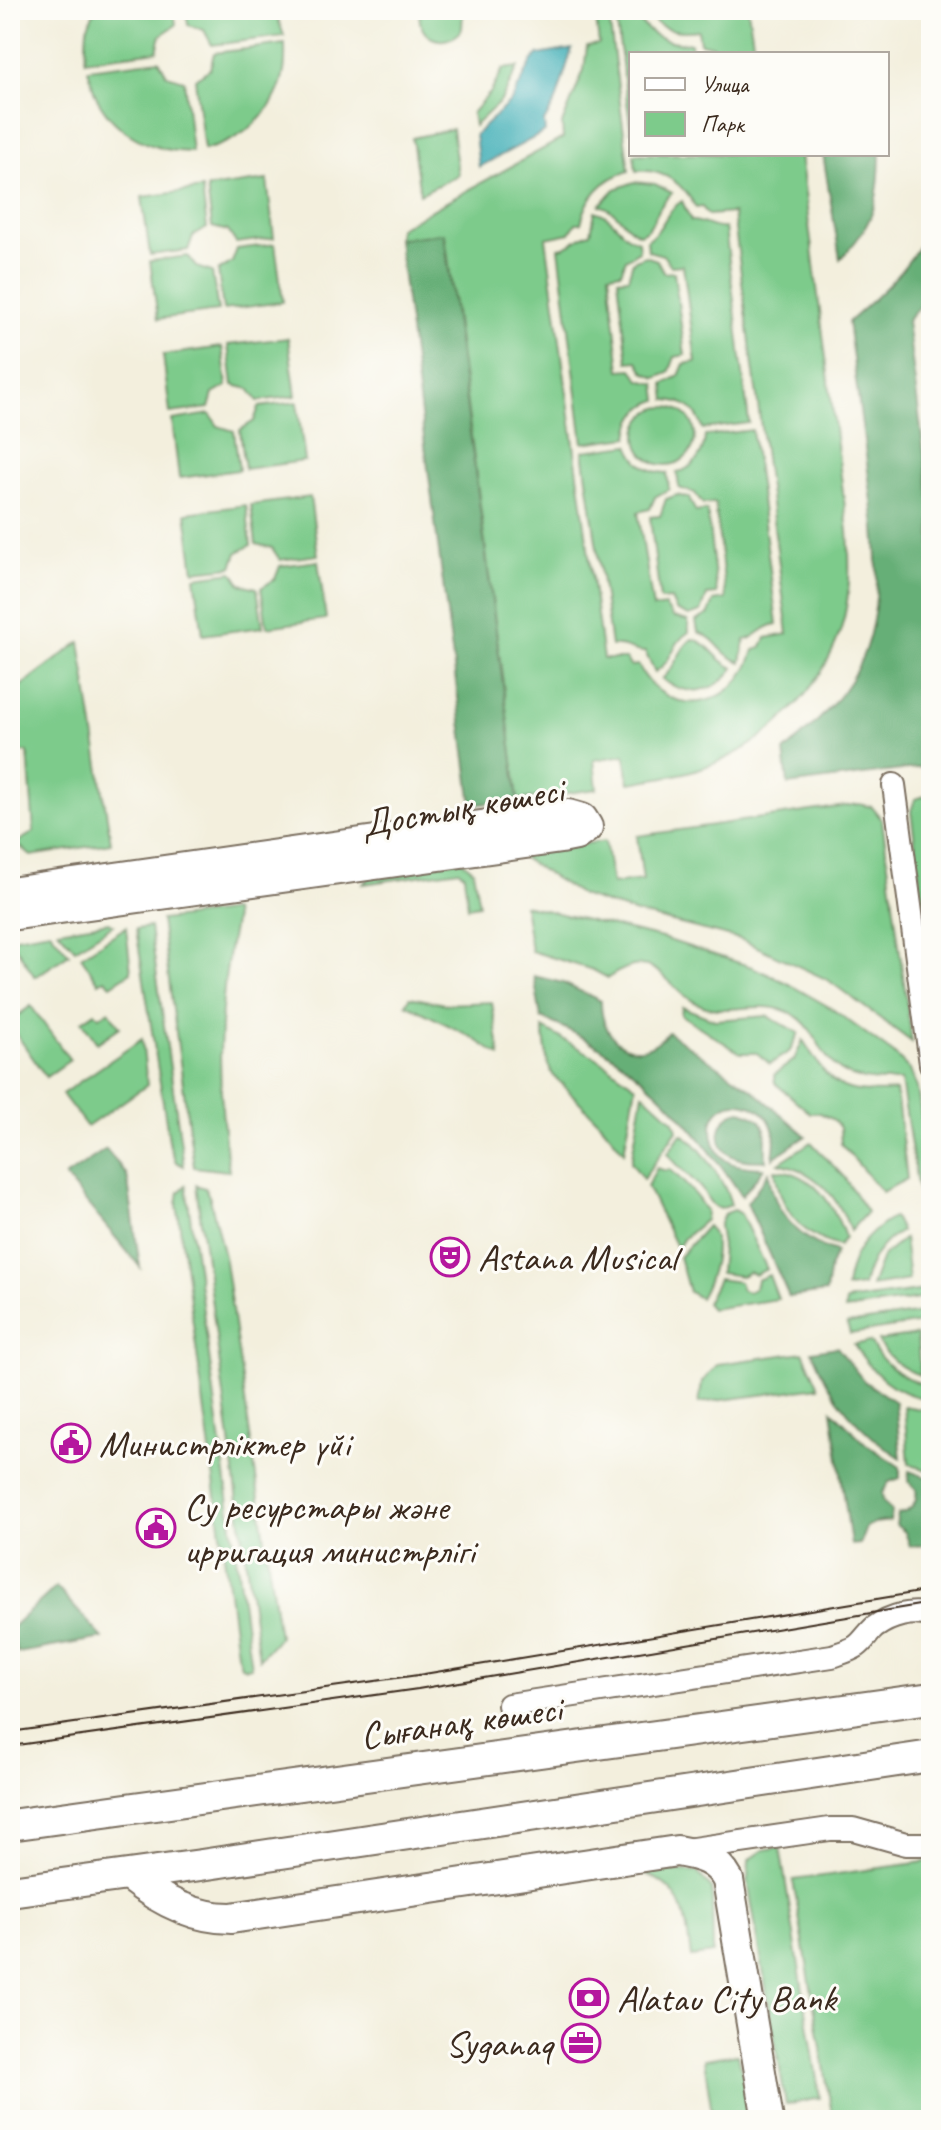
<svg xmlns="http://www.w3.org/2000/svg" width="941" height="2130" font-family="Caveat,sans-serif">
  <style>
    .green { fill: #7dcb8b; stroke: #5c7a54; stroke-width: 2 }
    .forest { fill: #66af77; stroke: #506c4a; stroke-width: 2 }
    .water { fill: #3cadb6; stroke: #3c6c6a; stroke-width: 2 }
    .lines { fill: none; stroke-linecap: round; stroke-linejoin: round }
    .street-casing { stroke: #7b6f61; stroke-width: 26 }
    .secondary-casing { stroke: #7b6f61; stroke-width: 34 }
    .street { stroke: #fff; stroke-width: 22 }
    .secondary { stroke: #fff; stroke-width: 30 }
    .tram { stroke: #3b2a1e; stroke-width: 2 }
    .labels { text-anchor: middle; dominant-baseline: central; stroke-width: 6; stroke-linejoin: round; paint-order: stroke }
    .street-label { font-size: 38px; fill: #3b2a1e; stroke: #fdfcf7 }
    .poi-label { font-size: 38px; fill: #3b2a1e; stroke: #fdfcf7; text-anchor: start }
  </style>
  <rect width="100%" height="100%" fill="#fdfcf7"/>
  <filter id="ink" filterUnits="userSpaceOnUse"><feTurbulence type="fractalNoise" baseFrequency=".0125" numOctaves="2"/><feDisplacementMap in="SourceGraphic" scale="16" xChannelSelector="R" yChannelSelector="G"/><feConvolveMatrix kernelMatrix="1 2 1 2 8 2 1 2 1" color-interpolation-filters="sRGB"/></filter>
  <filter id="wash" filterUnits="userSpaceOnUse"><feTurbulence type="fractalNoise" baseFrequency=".006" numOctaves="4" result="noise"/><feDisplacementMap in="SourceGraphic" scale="32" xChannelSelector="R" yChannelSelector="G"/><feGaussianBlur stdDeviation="1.8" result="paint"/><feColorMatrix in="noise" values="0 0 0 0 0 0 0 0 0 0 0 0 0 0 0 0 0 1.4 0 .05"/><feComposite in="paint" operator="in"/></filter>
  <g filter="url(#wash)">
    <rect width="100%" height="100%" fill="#f3efdd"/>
    <path class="green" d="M95,10H174L176,25L161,35L157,51L85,60L87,28Z
      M186,10H275L284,36L212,45L204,30L188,25Z
      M420,10H463L462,29C445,51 415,38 420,10Z
      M595,10H608L629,171C602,179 587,196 581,223H576L570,233L546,238L603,659H626L630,666L638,665C667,723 738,710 754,650L761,648L766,638L788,634L733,213L708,215L702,207L696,208C683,183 664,169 636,171L634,154H800L848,531C850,564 851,597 841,629C821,691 764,749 701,768C678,776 653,779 629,783L625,755L594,760L597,789L518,800L445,234L398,239L399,228L563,138L562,124L584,70L587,46L599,44Z
      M615,10H632C644,33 665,44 691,43L692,54H631V132Z
      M645,10H748L755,54H719L713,46L700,43L698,30C677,33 656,29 645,10Z
      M285,44C285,54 286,66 283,76C274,115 241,141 204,150L195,79L210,69L214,53Z
      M159,60L167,75L184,80L192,152C154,152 117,135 98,100C93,91 91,79 88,69Z
      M518,67L501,101L474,126L472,113L491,92L503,69Z
      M452,129L458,175L420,194L412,138Z
      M267,180L274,238L236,243L228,231L212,227L207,188Z
      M634,182L655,184L672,193C655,206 656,229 639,234C624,227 618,211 600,205L615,189Z
      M202,189L207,228L193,236L188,250L150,255L142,197Z
      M682,201L691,221C703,220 711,230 725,228L749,423L703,429C697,410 686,401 666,400L664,384L679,376L684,364L696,362L683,265L671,266L663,255L648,251L647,240C664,230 664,212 682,201Z
      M595,211C616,217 618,235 638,241L639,251L626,259L621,272L609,274L620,370L632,369L640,380L656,384L658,400C639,406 631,418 629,437L583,443L559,248C574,246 578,235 591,233Z
      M275,244L283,302L223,310L218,271L232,262L237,249Z
      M188,256L196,267L212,272L218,311L158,319L150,261Z
      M645,256L657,260L664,273L674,272L685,355L675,357L669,373L656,378L644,372L638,361L628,362L618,279L628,278L633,261Z
      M288,338L296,396L258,401L249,389L233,385L228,345Z
      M222,347L227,386L213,394L209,408L170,413L163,355Z
      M297,402L305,461L245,469L240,430L254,421L259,407Z
      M637 436a29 29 0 1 1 58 0a29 29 0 1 1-58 0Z
      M210,414L218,426L234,431L239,470L179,478L172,420Z
      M752,430L777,624C762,626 757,638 745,640L741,662C719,655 719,639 698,632L696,621L709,614L714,601L726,599L715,503L703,504L695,493L679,488L677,473C695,467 704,455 705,436Z
      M629,445C636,463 647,472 667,473L669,489L655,497L650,509L638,512L653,608L665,606L673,617L688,621L689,632C671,643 674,661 655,672L645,652C633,653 626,644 611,646L583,451Z
      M677,495L689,498L696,512L707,510L717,594L707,595L701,612L689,616L676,610L671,599L660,600L650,517L660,516L666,499Z
      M310,497L318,555L280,560L272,548L256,544L251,505Z
      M246,505L251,545L237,553L232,567L194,571L186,513Z
      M318,561L326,619L267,627L261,588L275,579L280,566Z
      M233,572L241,584L257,588L263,627L203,635L195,577Z
      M692,639C709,641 716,662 734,668C716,693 687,698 662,679C677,667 678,649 692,639Z
      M80,642L111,843L31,856L16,843L34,832L28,752L10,753V694Z
      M931,794V967L911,811L915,799Z
      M859,804L872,807L882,820L912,1042L828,980L740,939L636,913L581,895L515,853L605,841L612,884L643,880L637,836Z
      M461,860L473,870L479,905L468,907L464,875L459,870L363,884L373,874Z
      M524,905L662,938L752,967L785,982L831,1008L894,1054L910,1070L917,1088L931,1181V1275L901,1081C867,1081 840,1082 821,1048C814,1036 807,1022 794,1015C764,997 733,1016 703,1006C664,992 660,942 608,978L593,970L531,951Z
      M233,911L234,922C217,1008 216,1084 229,1171L194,1167L161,920Z
      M109,922L113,925L75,949L58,930Z
      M126,927L131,972L111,985L105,979L99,983L81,956Z
      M150,927L184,1166L176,1162L170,1147L136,929Z
      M50,931L69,954L35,977L10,938Z
      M410,997L445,1004L492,1002L500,1056L470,1036L406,1004Z
      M31,1006L70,1060L46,1077L10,1025V1021Z
      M682,1007L715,1020L767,1016L799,1033L790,1051L770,1064L757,1053H740L681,1015Z
      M109,1011L120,1027L97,1043L82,1021L95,1012L99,1017Z
      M543,1028L597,1058L636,1086L624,1152L602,1125L553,1075L548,1065Z
      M142,1039L147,1085L87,1127L62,1094Z
      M803,1040C832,1087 838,1095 896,1091L907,1179L882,1192L841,1144L840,1128L834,1120L820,1113H810L775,1083L774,1075L794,1060Z
      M643,1093L674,1121L677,1130L643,1179L631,1162Z
      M681,1134C699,1141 727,1186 731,1205L720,1209C710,1206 709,1199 703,1191C692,1176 676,1167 668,1153Z
      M811,1142L844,1177L867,1212L850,1231C839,1196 815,1171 779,1163Z
      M657,1168L666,1171L669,1169C684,1181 696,1194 706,1211L705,1220L684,1238L677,1249L647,1186Z
      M775,1170C814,1171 834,1206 845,1237L839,1246C801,1236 780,1209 775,1170Z
      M186,1185L251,1667L247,1668L241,1666L237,1653L177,1204L179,1192Z
      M196,1185L205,1188L210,1198L225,1261L279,1637L259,1659Z
      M734,1210L741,1214L767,1269L755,1275L749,1272L741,1276L720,1273L722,1246L719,1226L724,1214Z
      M894,1217L901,1231C879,1244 869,1261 863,1286L846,1288C850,1254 865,1234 894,1217Z
      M707,1226C724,1240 710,1281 700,1298L689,1292L679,1257Z
      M904,1238L909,1280L871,1286L882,1257Z
      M769,1275L778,1299L711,1309L706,1303L718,1279L739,1282L742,1290L748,1292L755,1288L757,1280Z
      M925,1290L926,1298L845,1310L846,1301Z
      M928,1312L929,1322L850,1334L847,1324Z
      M917,1335L920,1375C901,1369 888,1358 878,1341Z
      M870,1342C883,1364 897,1375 922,1384L923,1398C891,1392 870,1371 854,1344Z
      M803,1352L819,1387L699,1403L702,1382L718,1364Z
      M904,1406L926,1410L931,1445V1472L909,1463Z
      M780,1847L820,2098L786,2105L748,1882L749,1860L764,1850Z
      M931,1861V2120H833L793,1880Z
      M636,1871L697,1872L712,1889L713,1954L691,1957C685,1914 684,1884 636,1871Z
      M738,2054L750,2109L746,2120H713L704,2059Z"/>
    <path class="forest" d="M823,154H880C879,202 874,225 840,259Z
      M931,224V292L907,321L931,507V766L788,785L784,752C809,730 832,709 850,681C892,614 875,528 866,455C860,411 854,366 848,322C883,292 911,266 931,224Z
      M444,233L518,800L472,805L398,239Z
      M534,976L563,983L601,1001C600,1042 639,1068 668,1032L753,1090L806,1136L773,1158C774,1150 776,1141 774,1133C766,1092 700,1091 714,1142C721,1168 742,1166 764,1168L742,1196C688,1116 633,1054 541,1018Z
      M741,1111C774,1121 764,1134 766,1161C756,1160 744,1162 734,1157C711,1147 717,1114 741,1111Z
      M106,1149L127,1175L140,1267L65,1177Z
      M769,1172C772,1212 799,1240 836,1252L830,1266L826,1292L789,1297L747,1203Z
      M837,1347L864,1381L895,1402L901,1458C859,1432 830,1397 812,1351Z
      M832,1410L866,1444L900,1467V1478L889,1482L882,1493L883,1501L892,1512L890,1521L874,1523L866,1527L860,1544L851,1545Z
      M909,1471L931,1479V1545L910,1546L905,1532L896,1525L898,1514C913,1511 918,1502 916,1489L908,1481Z
      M56,1587L103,1638L17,1653L10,1629Z"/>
    <path class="water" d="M572,49L556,101L544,122L545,132L479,167L475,135L512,100L532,61L538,55Z"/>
  </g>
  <g filter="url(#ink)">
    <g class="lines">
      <g class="street-casing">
        <path id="street" d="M894,785L931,1064
          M509,1705L832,1656C841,1653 849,1651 857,1646C864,1641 868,1633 875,1627C890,1616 913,1609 931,1616
          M686,1850L830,1829H853L906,1844H931"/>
      </g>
      <g class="secondary-casing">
        <path id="secondary" d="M10,893L537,818L568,815L582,819L587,827L576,835L561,838L10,915
          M10,1825L931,1698
          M129,1876C158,1899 192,1918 231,1918L677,1851C700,1855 717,1859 728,1880L768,2120
          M10,1891L201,1865L931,1756"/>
      </g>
      <use href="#street" class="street"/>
      <use href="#secondary" class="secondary"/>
      <path class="tram" d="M10,1732L418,1675L931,1590
        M10,1746L418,1689L931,1603"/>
    </g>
  </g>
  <defs>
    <g id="theatre-ring" transform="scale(2)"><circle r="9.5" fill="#fdfcf7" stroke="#b5179e" stroke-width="1.5"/><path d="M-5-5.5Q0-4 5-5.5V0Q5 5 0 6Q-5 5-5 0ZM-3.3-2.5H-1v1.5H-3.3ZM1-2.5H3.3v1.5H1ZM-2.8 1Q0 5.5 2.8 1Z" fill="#b5179e"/></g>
    <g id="civic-ring" transform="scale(2)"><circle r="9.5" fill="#fdfcf7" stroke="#b5179e" stroke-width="1.5"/><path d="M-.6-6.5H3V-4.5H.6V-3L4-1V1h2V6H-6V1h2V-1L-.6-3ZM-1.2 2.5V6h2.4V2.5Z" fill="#b5179e"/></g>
    <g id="bank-ring" transform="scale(2)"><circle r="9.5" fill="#fdfcf7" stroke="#b5179e" stroke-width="1.5"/><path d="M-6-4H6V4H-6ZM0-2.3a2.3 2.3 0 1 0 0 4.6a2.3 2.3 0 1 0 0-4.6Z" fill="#b5179e"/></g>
    <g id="office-ring" transform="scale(2)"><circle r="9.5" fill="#fdfcf7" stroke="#b5179e" stroke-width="1.5"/><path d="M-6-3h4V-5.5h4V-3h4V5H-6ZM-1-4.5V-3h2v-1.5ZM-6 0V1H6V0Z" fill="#b5179e"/></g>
  </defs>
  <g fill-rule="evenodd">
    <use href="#theatre-ring" x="450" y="1257"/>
    <use href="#civic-ring" x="71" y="1443"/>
    <use href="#civic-ring" x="156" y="1528"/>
    <use href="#bank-ring" x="589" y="1998"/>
    <use href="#office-ring" x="581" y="2043"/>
  </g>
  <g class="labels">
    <g class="street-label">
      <text transform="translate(462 807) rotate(-10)">Достық көшесі</text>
      <text transform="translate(461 1722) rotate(-8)">Сығанақ көшесі</text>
    </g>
    <g class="poi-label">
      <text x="478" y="1257">Astana Musical</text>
      <text x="99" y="1443">Министрліктер үйі</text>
      <text x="184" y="1506">Су ресурстары және<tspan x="184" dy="44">ирригация министрлігі</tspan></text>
      <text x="617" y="1998">Alatau City Bank</text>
      <text x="553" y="2043" text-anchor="end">Syganaq</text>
    </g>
  </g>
  <rect width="941" height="2130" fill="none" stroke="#fdfcf7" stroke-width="40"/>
  <rect x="629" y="52" width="260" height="104" fill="#fdfcf7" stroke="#afa8a0" stroke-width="2"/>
  <rect x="645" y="78" width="40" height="12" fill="#ffffff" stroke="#afa8a0" stroke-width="2"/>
  <text x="701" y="92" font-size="24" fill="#3b2a1e">Улица</text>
  <rect x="645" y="112" width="40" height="24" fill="#7dcb8b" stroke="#afa8a0" stroke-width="2"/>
  <text x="701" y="132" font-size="24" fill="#3b2a1e">Парк</text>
</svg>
